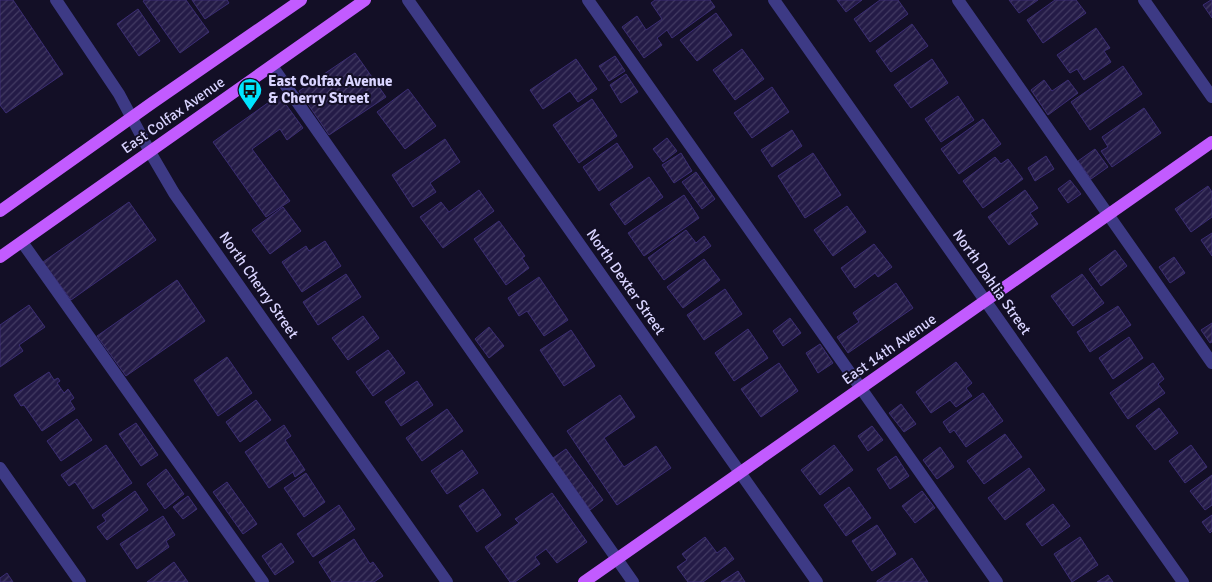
<svg xmlns="http://www.w3.org/2000/svg" width="1212" height="582" font-family="Signika,sans-serif">
  <style>
    .building { fill: url(#building-hatch); stroke: #3b2d73 }
    .lines { fill: none; stroke-linecap: round; stroke-linejoin: round }
    .minor { stroke: #3d3a85; stroke-width: 12 }
    .major { stroke: #c25bff; stroke-width: 12 }
    .labels { text-anchor: middle; dominant-baseline: central; stroke-width: 4; stroke-linejoin: round; paint-order: stroke }
    .poi-label { font-size: 15px; font-weight: bold; fill: #d9d4ff; stroke: #130f26; text-anchor: start }
    .street-label { font-size: 15px; fill: #d9d4ff; stroke: #130f26 }
  </style>
  <defs>
    <pattern id="building-hatch" width="6" height="6" patternUnits="userSpaceOnUse" patternTransform="scale(1.25)"><rect width="6" height="6" fill="#241b47"/><path d="M-1 1l2-2M0 6l6-6M5 7l2-2" fill="none" stroke="#433b63"/></pattern>
  </defs>
  <rect width="100%" height="100%" fill="#130f26"/>
  <path class="building" d="M0,0H13L63,74L6,113L0,105Z
    M145,0H186L209,32L180,53L143,1Z
    M192,0H227L229,3L205,19Z
    M655,0H710L715,7L672,38L667,30L657,38L662,45L644,58L622,27L637,16L646,30L662,19L651,3Z
    M837,0H862L846,12Z
    M880,0H898L908,14L870,42L854,19Z
    M1009,0H1038L1019,13Z
    M1055,0H1076L1086,13L1043,43L1027,20Z
    M1211,0H1212V18L1203,5Z
    M138,9L160,41L139,56L117,24Z
    M716,13L732,35L697,61L680,40Z
    M912,24L928,46L891,72L876,51Z
    M1096,28L1110,48L1104,51L1111,62L1084,80L1077,69L1070,73L1057,55Z
    M742,49L764,79L735,100L713,70Z
    M355,53L386,97L329,135L299,91Z
    M615,56L625,71L609,81L599,66Z
    M576,59L597,89L578,102L570,91L543,109L530,90Z
    M932,59L948,83L911,108L894,85Z
    M1123,66L1142,94L1090,130L1071,102Z
    M626,74L638,92L621,103L610,85Z
    M1044,80L1052,91L1068,80L1078,93L1048,115L1031,90Z
    M772,87L789,112L752,138L734,113Z
    M408,89L436,126L405,149L377,112Z
    M279,95L303,128L287,140L280,129L252,149L290,201L266,217L213,142Z
    M958,96L974,120L941,142L925,119Z
    M592,99L617,136L579,163L553,125Z
    M1144,108L1161,133L1112,167L1101,151L1108,147L1102,137Z
    M983,119L1001,144L959,174L941,149Z
    M792,130L802,146L772,167L761,150Z
    M667,138L677,151L663,162L653,149Z
    M445,139L460,162L430,183L436,192L413,207L392,175Z
    M617,143L633,167L599,191L583,167Z
    M1095,149L1108,167L1091,179L1078,161Z
    M681,153L692,171L674,183L662,165Z
    M813,153L841,195L805,218L778,176Z
    M1046,156L1054,169L1035,181L1028,168Z
    M995,157L1001,164L1008,159L1023,179L983,208L963,181Z
    M696,172L715,199L702,209L682,182Z
    M649,177L663,197L625,225L610,204Z
    M1070,180L1081,194L1068,203L1058,189Z
    M1208,186L1212,192V217L1191,232L1175,209Z
    M479,190L494,211L443,248L420,217L441,202L449,212Z
    M1025,190L1038,208L1030,213L1038,224L1009,245L988,217Z
    M684,195L699,218L644,256L628,233Z
    M129,202L156,240L71,300L43,262Z
    M847,206L866,232L833,256L814,230Z
    M283,207L301,231L270,254L252,230Z
    M499,221L525,256L522,258L529,268L506,285L474,239Z
    M686,230L696,243L704,236L711,246L664,280L648,258Z
    M1212,233V256L1201,240Z
    M325,241L341,266L302,292L282,262L306,246L309,251Z
    M874,244L892,267L878,277L875,273L855,288L841,268Z
    M1115,250L1127,266L1101,286L1089,269Z
    M1174,257L1185,273L1170,283L1159,267Z
    M704,259L720,280L683,308L667,287Z
    M346,274L361,297L318,325L303,302Z
    M1082,274L1104,303L1073,326L1051,296Z
    M539,277L568,320L544,336L527,311L519,316L508,298Z
    M177,280L205,321L126,376L97,336Z
    M896,283L913,308L848,353L837,337L859,322L853,313Z
    M725,289L742,314L704,340L687,315Z
    M29,305L45,327L19,345L23,351L0,367V325Z
    M1118,306L1131,325L1090,352L1077,332Z
    M363,316L379,338L348,360L332,338Z
    M790,318L801,333L783,346L773,331Z
    M1212,323V342L1210,343L1201,330Z
    M489,327L504,346L489,358L475,339Z
    M748,329L768,358L734,381L715,353Z
    M571,330L595,366L564,386L540,350Z
    M1129,337L1143,358L1113,379L1099,358Z
    M820,344L833,363L818,373L806,353Z
    M388,350L405,373L373,396L356,372Z
    M227,357L252,393L218,416L194,380Z
    M956,362L972,383L966,388L972,396L956,407L950,400L931,413L916,392Z
    M779,363L798,391L761,417L741,389Z
    M1153,363L1164,379L1158,384L1165,393L1128,419L1110,393Z
    M49,372L54,380L58,378L60,381L57,383L64,393L68,389L74,398L70,401L75,409L42,431L24,405L21,406L14,395Z
    M417,381L433,405L401,426L385,402Z
    M983,393L1003,421L966,447L954,430L950,433L943,422Z
    M620,395L635,417L604,438L624,467L656,446L671,468L617,505L567,431Z
    M256,400L271,420L240,442L226,422Z
    M901,404L916,424L904,432L889,413Z
    M1159,408L1178,433L1155,450L1136,426Z
    M447,409L463,431L422,461L406,438Z
    M77,419L92,440L61,461L47,441Z
    M136,423L158,455L141,466L119,434Z
    M284,425L291,436L285,440L305,470L295,477L293,472L269,488L245,452Z
    M872,426L883,440L868,451L858,436Z
    M1005,434L1022,457L984,484L967,461Z
    M106,445L132,483L93,509L75,482L69,486L61,475Z
    M834,445L853,470L820,495L801,470Z
    M1191,445L1207,467L1185,483L1169,461Z
    M940,447L954,467L937,479L923,460Z
    M566,449L603,500L590,510L553,458Z
    M462,450L478,473L447,494L431,471Z
    M896,456L909,476L890,489L877,469Z
    M1029,468L1045,490L1005,520L988,498Z
    M166,469L184,494L165,509L147,484Z
    M306,473L325,502L304,517L284,488Z
    M1212,475V505L1205,510L1190,491Z
    M227,482L257,524L243,534L213,492Z
    M849,487L871,518L846,536L824,505Z
    M483,489L501,515L477,532L459,506Z
    M135,491L148,510L107,540L97,527L106,521L102,515Z
    M922,491L935,508L915,523L902,506Z
    M552,493L587,542L557,563L546,549L535,557L540,564L515,582H510L485,547L519,523L515,519Z
    M188,496L197,509L183,519L173,507Z
    M1053,504L1070,526L1042,546L1026,524Z
    M339,505L355,529L313,557L297,534Z
    M1212,515V531L1210,533L1202,522Z
    M163,516L175,535L166,541L169,547L137,569L120,544Z
    M877,525L896,554L872,571L852,541Z
    M705,537L717,553L725,547L734,559L703,582H688L677,567L687,560L682,554Z
    M1080,537L1098,565L1072,582L1054,554Z
    M354,539L370,564L373,562L383,576L374,582H332L319,562Z
    M281,543L294,562L275,575L262,556Z
    M912,558L928,582H877V581Z
    M174,562L188,582H147Z
    M738,571L745,582H721Z
    M7,573L13,582H0V578Z
    M1108,575L1113,582H1097Z"/>
  <g class="lines">
    <path class="minor" d="M56,0L119,94L150,152L174,193L447,582
      M408,0L817,582
      M588,0L997,582
      M774,0L1183,582
      M958,0L1212,363
      M1144,0L1212,97
      M272,66L633,582
      M22,242L263,582
      M0,468L80,582"/>
    <path class="major" d="M0,211L152,103L301,0
      M0,257L365,0
      M584,582L1212,142"/>
  </g>
  <defs>
    <g id="bus-pin" transform="scale(1.25)"><path d="M0 17L-7.5 6A9.5 9.5 0 1 1 7.5 6Z" fill="#00e5ff" stroke="#130f26"/><path d="M-5-6H5V4H4V6H2V4H-2V6H-4V4H-5ZM-3.5-4V0h7V-4ZM-3.5 1.2v1.5H-2V1.2ZM2 1.2v1.5H3.5V1.2Z" fill="#111"/></g>
  </defs>
  <g fill-rule="evenodd">
    <use href="#bus-pin" x="250" y="90"/>
  </g>
  <g class="labels">
    <g class="poi-label">
      <text x="268" y="81">East Colfax Avenue<tspan x="268" dy="17">&amp; Cherry Street</tspan></text>
    </g>
    <g class="street-label">
      <text transform="translate(173 115) rotate(-35)">East Colfax Avenue</text>
      <text transform="translate(626 282) rotate(55)">North Dexter Street</text>
      <text transform="translate(992 282) rotate(55)">North Dahlia Street</text>
      <text transform="translate(259 285) rotate(55)">North Cherry Street</text>
      <text transform="translate(889 349) rotate(-35)">East 14th Avenue</text>
    </g>
  </g>
</svg>
